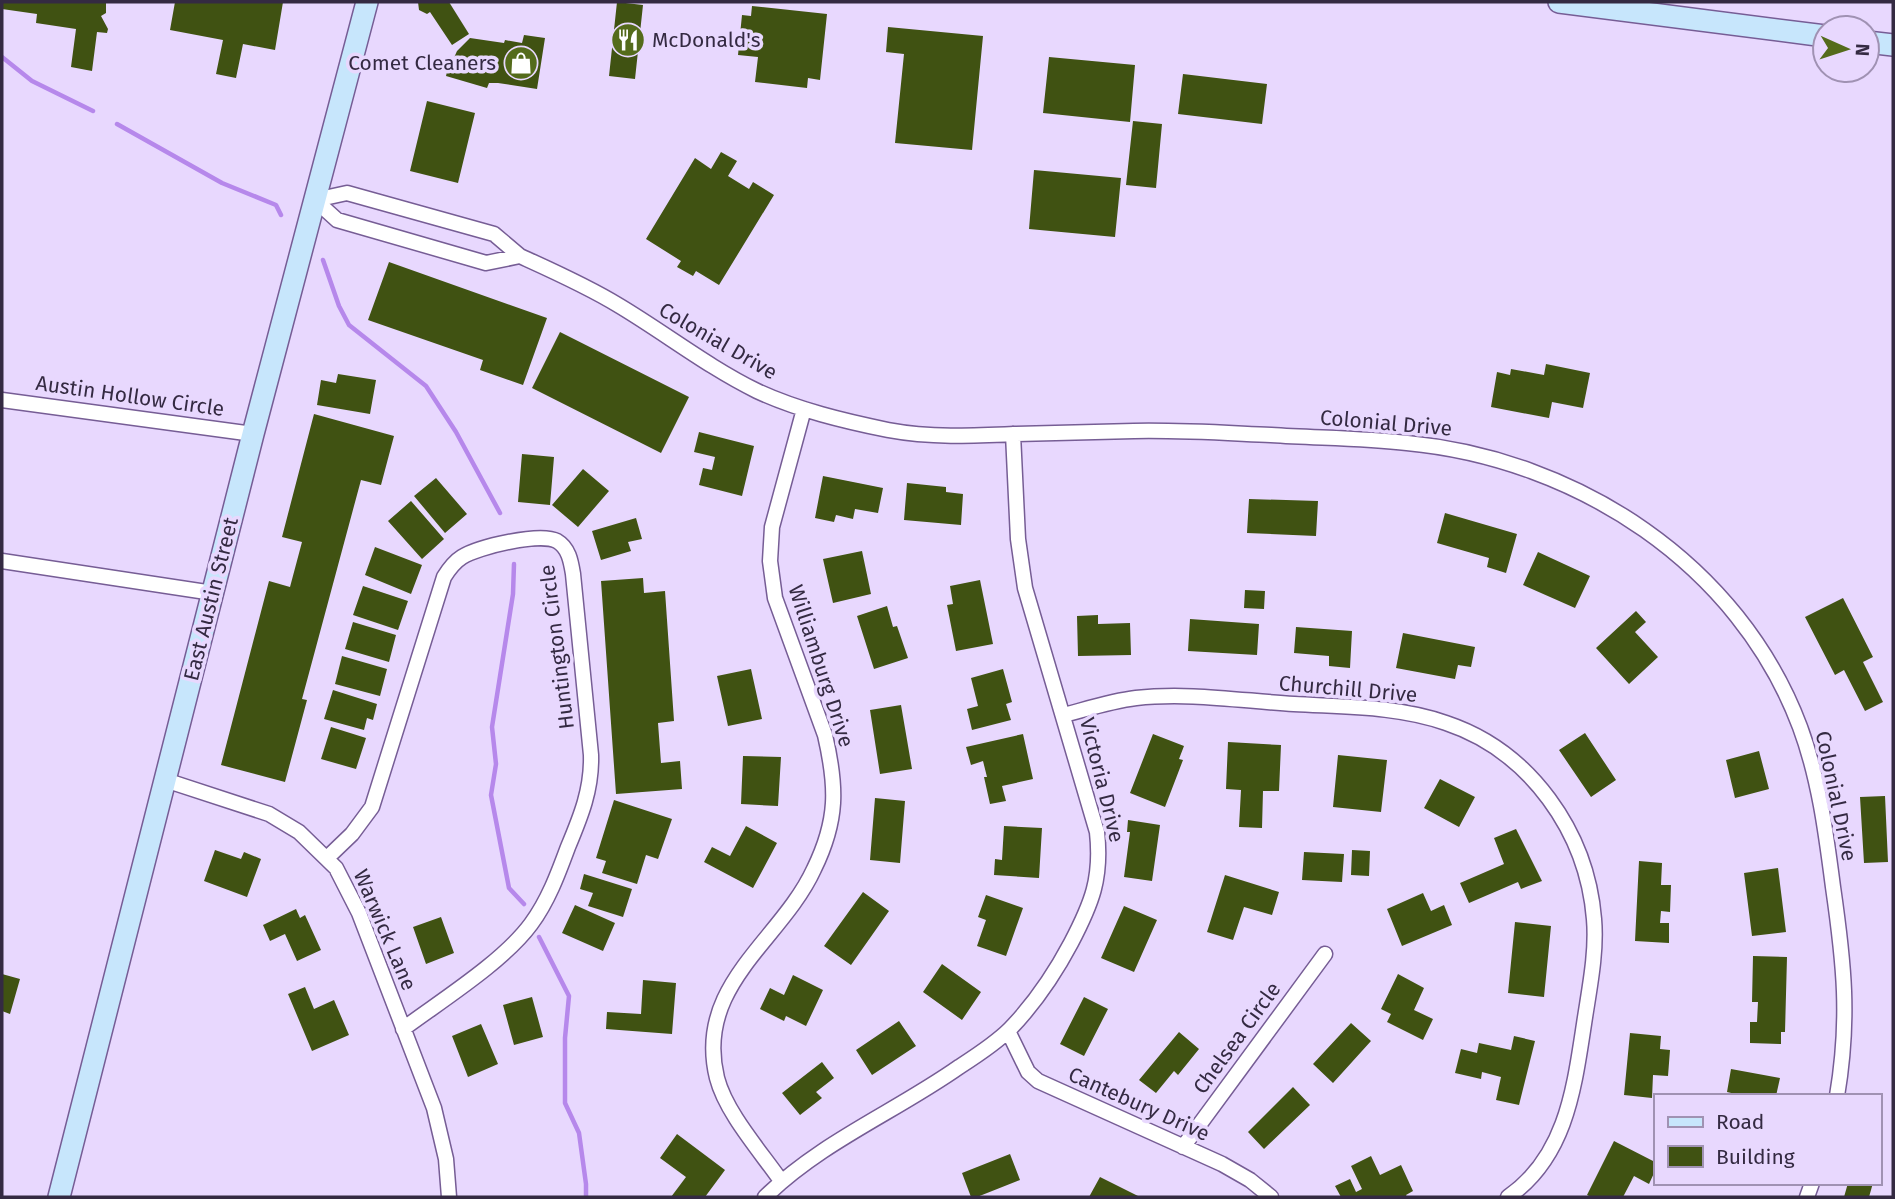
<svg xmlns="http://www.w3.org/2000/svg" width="1895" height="1199" font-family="'Fira Sans',sans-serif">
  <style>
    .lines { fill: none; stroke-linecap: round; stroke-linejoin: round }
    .stream { stroke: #b688eb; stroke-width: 4.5 }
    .building { fill: #405212 }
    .minor-casing { stroke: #765d95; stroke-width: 17 }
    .secondary-casing { stroke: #765d95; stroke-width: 24 }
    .minor { stroke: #fff; stroke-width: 14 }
    .secondary { stroke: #c7e6fc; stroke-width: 21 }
    .labels { text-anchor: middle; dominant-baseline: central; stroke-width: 7; stroke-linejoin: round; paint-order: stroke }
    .poi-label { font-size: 21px; fill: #342a42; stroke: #e8d8fe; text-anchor: start }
    .street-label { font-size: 21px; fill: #342a42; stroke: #e8d8fe }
  </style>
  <rect width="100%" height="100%" fill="#e8d8fe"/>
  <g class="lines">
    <path class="stream" d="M2,57L32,81L93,111
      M117,124L222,183L276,205L281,215
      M323,260L339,306L349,325L426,386L456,432L500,513
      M514,564L513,594L492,727L496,764L491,795L509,888L524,904
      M539,937L569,996L565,1038V1103L579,1133L586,1184V1197"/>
  </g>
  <path class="building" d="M2,2H106V13L101,16L108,29L107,33L97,32L92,71L71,67L76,29L36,23L37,14L2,9Z
    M175,2H283L275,50L243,44L236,78L216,74L223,40L170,30Z
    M418,2H449L469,34L452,45L430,12L427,14L419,10Z
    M617,2L643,5L635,79L609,76Z
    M752,6L827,14L820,80L808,78L807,88L755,82L758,57L738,55L742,15L751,16Z
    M888,27L983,36L972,150L895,143L904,54L886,52Z
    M524,35L545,38L537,89L498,83H489L487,88L446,76L450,59L453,60L457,51L470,38L504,43L505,40L522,43Z
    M1049,57L1135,65L1130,122L1043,113Z
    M1183,74L1267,84L1262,124L1178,114Z
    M427,101L475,113L458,183L410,171Z
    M1133,121L1162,124L1156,188L1126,185Z
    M721,152L737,161L728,176L749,189L753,182L774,195L719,285L696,271L693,276L677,267L681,261L646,239L695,158L711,169Z
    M1034,170L1121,178L1115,237L1029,229Z
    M389,262L547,318L523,385L480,370L483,360L368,320Z
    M560,332L689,397L661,453L532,388Z
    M1546,364L1590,373L1583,408L1552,402L1549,418L1491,407L1497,372L1510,375L1511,369L1544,375Z
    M338,374L376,380L370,414L317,405L321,380L336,383Z
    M314,414L394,436L381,485L361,480L302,699L307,700L285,782L221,765L269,581L290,587L302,542L282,537Z
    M699,432L754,446L742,496L699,485L703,468L712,470L715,457L694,452Z
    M522,454L554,457L550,505L518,502Z
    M583,469L609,491L578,527L552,505Z
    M823,476L883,488L878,513L855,509L853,519L836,515L834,522L815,518Z
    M436,478L467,514L445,533L414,496Z
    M907,483L946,487V492L963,494L961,525L904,520Z
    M1249,499L1318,501L1316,536L1247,533Z
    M411,501L444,539L422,559L388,521Z
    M1445,513L1517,534L1506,573L1487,567L1489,558L1437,543Z
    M636,518L642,539L628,542L631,551L601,560L592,531Z
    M375,547L422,565L411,594L365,575Z
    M862,551L871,594L833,603L823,559Z
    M1538,552L1590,576L1575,608L1523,585Z
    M643,578L644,593L665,591L674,721L658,723L661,763L680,761L682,789L616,794L601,581Z
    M980,580L993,644L956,651L947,605L953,604L950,586Z
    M363,586L408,601L398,630L353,615Z
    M1245,590L1265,591L1264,609L1244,608Z
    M1843,598L1873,657L1863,662L1883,702L1865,711L1844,670L1835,675L1805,617Z
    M887,606L893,627L897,626L908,658L874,669L857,616Z
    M1636,611L1646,622L1635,632L1658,657L1629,684L1596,648Z
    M1098,615V624L1130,623L1131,655L1078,656L1077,616Z
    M1190,619L1259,624L1257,655L1188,651Z
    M353,622L396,635L389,662L345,649Z
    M1296,627L1352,631L1350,668L1329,666V656L1294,653Z
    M1403,633L1475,647L1471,667L1458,665L1455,679L1396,668Z
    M342,656L387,669L380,696L335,684Z
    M751,669L762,719L728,726L717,676Z
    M1003,669L1012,702L1006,704L1011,720L972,730L967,709L978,706L971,678Z
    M333,690L377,704L373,720L367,718L364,730L324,719Z
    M901,705L912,769L880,774L870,710Z
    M331,727L366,738L356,769L321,759Z
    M1585,733L1616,780L1591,797L1559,750Z
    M1023,734L1033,779L1002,786L1006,801L990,804L984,777H987L983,761L971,765L966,747Z
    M1153,734L1184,746L1179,759L1183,760L1165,807L1130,793Z
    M1228,742L1281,745L1279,791H1263L1262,828L1239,827L1241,790L1226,789Z
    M1759,751L1769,789L1735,798L1726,760Z
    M1338,755L1387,760L1381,812L1333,807Z
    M743,756L781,757L778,806L741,804Z
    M1440,779L1475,797L1459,827L1424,808Z
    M1885,796L1888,862L1864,863L1860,797Z
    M875,798L905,801L900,863L870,860Z
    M614,800L672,819L658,859L646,855L637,884L602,873L606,861L596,858Z
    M1128,820L1160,825L1152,881L1124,877L1130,832H1127Z
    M746,826L777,843L753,888L704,862L712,847L730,856Z
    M1004,826L1042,828L1039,878L994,875L995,859L1002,860Z
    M1516,829L1542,881L1521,889L1518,882L1469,903L1460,883L1504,864L1494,838Z
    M215,850L241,859L244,852L261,859L247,897L204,881Z
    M1352,850L1370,851L1369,876L1351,875Z
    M1304,852L1344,854L1342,882L1302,880Z
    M1639,861L1662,863L1661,885H1671L1670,912L1661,911L1660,923H1669V943L1635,941Z
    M1778,868L1786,932L1752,936L1744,873Z
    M584,874L632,889L623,917L588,906L593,893L580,889Z
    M1225,875L1279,892L1272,915L1244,907L1233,940L1207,932Z
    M863,892L889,911L851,965L824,946Z
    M1423,893L1431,911L1444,905L1452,925L1402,946L1387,909Z
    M986,895L1023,908L1006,956L977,946L986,920L978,917Z
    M575,905L615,923L603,951L562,933Z
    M1124,906L1157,920L1134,972L1101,958Z
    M296,909L300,918L305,915L321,950L297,961L285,934L270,941L263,925Z
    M441,917L454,953L426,964L413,927Z
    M1515,922L1551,926L1544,997L1508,993Z
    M1753,956L1787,957L1785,1032H1781V1044L1750,1043V1022H1757L1758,1002H1752Z
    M942,964L981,992L962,1020L923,992Z
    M2,974L20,979L10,1014L2,1011Z
    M1398,974L1424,988L1414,1010L1433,1019L1423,1040L1387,1022L1391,1014L1381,1009Z
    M793,975L823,990L806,1026L786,1016L784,1021L760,1009L770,988L784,995Z
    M643,980L676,983L672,1034L606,1029L607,1012L641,1014Z
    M305,987L314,1009L334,1000L349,1035L312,1051L288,994Z
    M532,997L543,1037L514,1045L503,1005Z
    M1084,997L1108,1009L1084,1056L1060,1044Z
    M899,1021L916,1046L872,1075L856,1050Z
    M1351,1023L1371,1041L1333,1083L1313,1064Z
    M481,1024L498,1064L468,1077L452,1036Z
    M1179,1032L1199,1049L1178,1075L1174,1071L1156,1093L1139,1080Z
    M1630,1033L1661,1036L1660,1049L1670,1050L1668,1076L1653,1075L1652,1098L1624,1095Z
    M1514,1036L1535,1041L1519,1105L1496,1100L1501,1077L1482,1072L1481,1079L1455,1073L1461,1049L1477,1053L1479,1043L1511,1050Z
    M822,1062L834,1078L816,1092L822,1098L800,1115L782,1093Z
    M1731,1069L1780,1078L1776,1096H1744L1727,1092Z
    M1293,1087L1310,1105L1264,1149L1248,1132Z
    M677,1134L725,1170L705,1197H671L686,1177L660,1158Z
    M1614,1141L1655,1162V1171L1649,1184L1634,1176L1623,1197H1591L1587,1195Z
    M1010,1154L1020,1180L977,1197H971L962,1173Z
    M1371,1156L1380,1175L1401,1165L1413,1191L1406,1195L1407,1197H1341L1335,1186L1350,1179L1356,1192L1362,1189L1351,1166Z
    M1100,1177L1140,1197H1089Z
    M1848,1183H1873L1869,1197H1844Z"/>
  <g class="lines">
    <g class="minor-casing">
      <path id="minor" d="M347,193L494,234L520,256L486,263L337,220L315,200Z
        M520,256C553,271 587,286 618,305C665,333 708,367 757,391C798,410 844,421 888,430C931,438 972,436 1016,434C1055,433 1095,432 1134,431C1180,430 1225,433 1271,435C1316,438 1362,438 1407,443C1577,459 1739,564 1800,727C1819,778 1826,833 1833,887C1844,963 1850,1019 1837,1096
        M2,400L253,434
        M2,561L213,593
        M1064,715C1087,709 1111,701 1136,698C1188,692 1243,701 1294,704C1345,707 1398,706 1446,723C1530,751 1587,832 1594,919C1597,953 1589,990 1584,1024C1574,1089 1566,1157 1508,1197
        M165,780L269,814L299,832L336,868L359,913L434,1108L446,1159L449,1197
        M327,858L352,834L372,807L444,577C449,569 454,562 462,557C478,547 540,532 557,541C569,548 571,562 573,574L591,755C592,789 581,816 568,847C558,874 548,901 531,924C503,962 442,1000 403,1029
        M1008,1031L1028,1072L1038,1081L1222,1164L1250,1180L1271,1197
        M1183,1147L1325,954
        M781,1181C761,1152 726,1113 717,1078C694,985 781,941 814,869C838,820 837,787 825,735L775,598L770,561L772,527L804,409
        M765,1197C821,1142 895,1112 959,1067C976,1056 995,1044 1010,1029C1035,1003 1054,975 1071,943C1092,903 1102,878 1097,832L1025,588L1018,539L1013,434
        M1807,1197L1812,1183"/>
    </g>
    <g class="secondary-casing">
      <path id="secondary" d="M1559,2L1825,36
        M1867,42L1893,45
        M59,1197L253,434L367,2"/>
    </g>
    <use href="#minor" class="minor"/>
    <use href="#secondary" class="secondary"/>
  </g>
  <defs>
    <g id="restaurant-disc" transform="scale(1.75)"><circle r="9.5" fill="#546b1b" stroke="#e8d8fe"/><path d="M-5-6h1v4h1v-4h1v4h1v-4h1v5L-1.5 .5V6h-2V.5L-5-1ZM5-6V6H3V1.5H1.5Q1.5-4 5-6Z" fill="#fff"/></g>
    <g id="shop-disc" transform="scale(1.75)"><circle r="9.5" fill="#546b1b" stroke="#e8d8fe"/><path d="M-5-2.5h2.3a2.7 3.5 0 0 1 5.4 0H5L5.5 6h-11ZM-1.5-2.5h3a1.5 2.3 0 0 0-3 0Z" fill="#fff"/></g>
  </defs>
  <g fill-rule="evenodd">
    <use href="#restaurant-disc" x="628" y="40"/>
    <use href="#shop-disc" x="521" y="63"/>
  </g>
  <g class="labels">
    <g class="poi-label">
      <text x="652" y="40">McDonald's</text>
      <text x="496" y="63" text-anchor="end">Comet Cleaners</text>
    </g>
    <g class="street-label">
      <text transform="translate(718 341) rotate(30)">Colonial Drive</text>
      <text transform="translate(130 396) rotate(8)">Austin Hollow Circle</text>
      <text transform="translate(1386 423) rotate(5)">Colonial Drive</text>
      <text transform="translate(211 599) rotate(-76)">East Austin Street</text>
      <text transform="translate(557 647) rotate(-97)">Huntington Circle</text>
      <text transform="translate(821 666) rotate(72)">Williamburg Drive</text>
      <text transform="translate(1348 689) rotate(5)">Churchill Drive</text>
      <text transform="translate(1102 780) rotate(76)">Victoria Drive</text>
      <text transform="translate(1836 796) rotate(78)">Colonial Drive</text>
      <text transform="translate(385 930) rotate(67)">Warwick Lane</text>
      <text transform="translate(1237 1038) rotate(-54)">Chelsea Circle</text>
      <text transform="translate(1139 1104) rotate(24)">Cantebury Drive</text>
    </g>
  </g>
  <rect width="1895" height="1199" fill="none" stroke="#342a42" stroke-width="7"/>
  <rect x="1654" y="1094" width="228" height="91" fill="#e8d8fe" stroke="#a092b3" stroke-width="2"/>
  <rect x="1668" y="1117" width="35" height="10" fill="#c7e6fc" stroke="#a092b3" stroke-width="2"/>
  <text x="1716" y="1129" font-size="21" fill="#342a42">Road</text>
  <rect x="1668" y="1146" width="35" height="21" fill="#405212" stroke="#a092b3" stroke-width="2"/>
  <text x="1716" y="1164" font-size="21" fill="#342a42">Building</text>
  <g transform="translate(1846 49) rotate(93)"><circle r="33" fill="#e8d8fe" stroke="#a092b3" stroke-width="2"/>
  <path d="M0-5L12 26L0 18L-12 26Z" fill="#546b1b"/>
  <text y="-10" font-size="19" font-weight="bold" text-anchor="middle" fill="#342a42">N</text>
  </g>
</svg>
